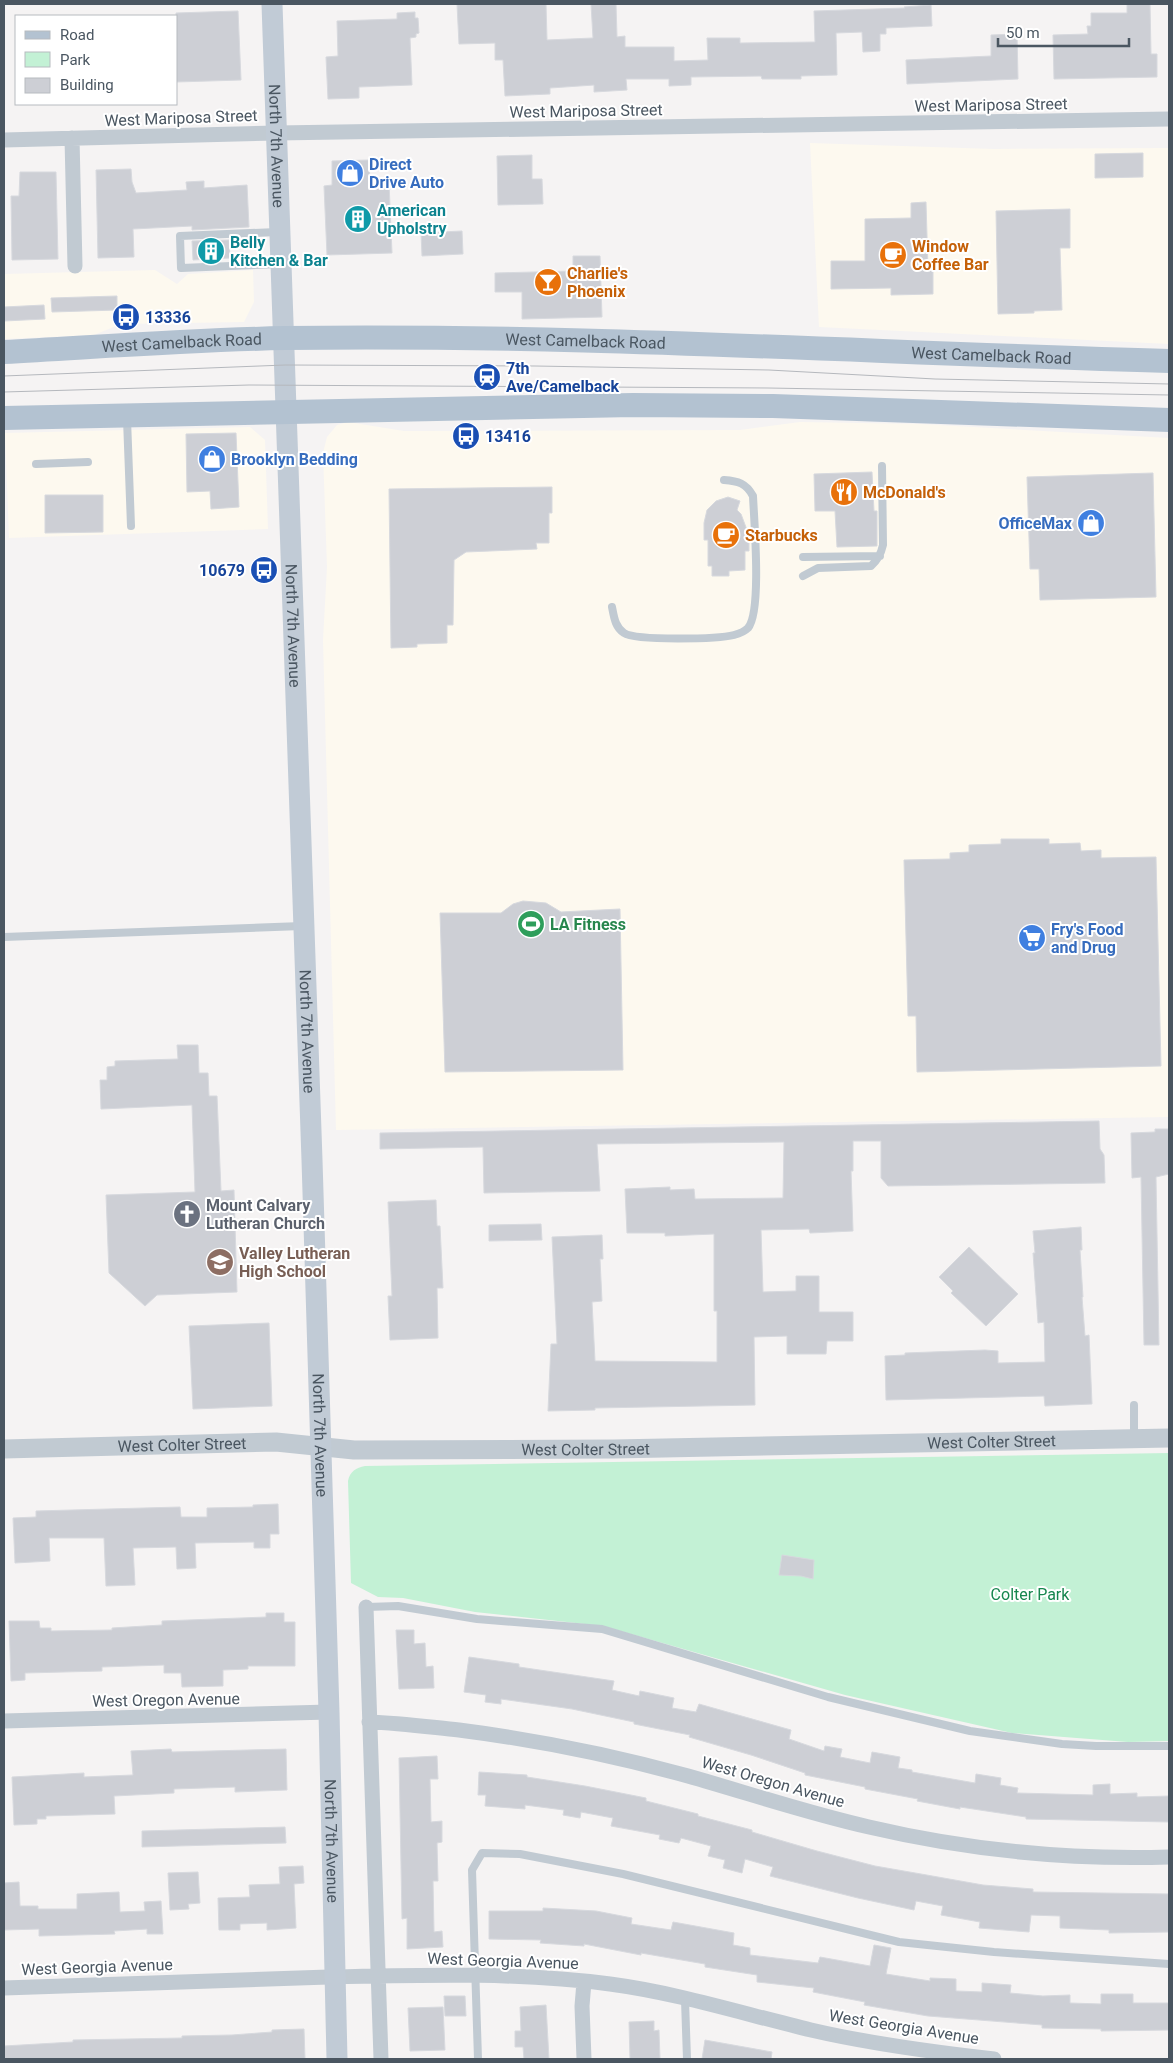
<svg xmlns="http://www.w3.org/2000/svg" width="1173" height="2063" font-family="Roboto,sans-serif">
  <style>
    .commercial { fill: #fdf9ef }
    .green { fill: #c3f1d5 }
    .building { fill: #cdcfd5; stroke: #d7d9de }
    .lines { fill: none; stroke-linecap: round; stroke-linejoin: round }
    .service { stroke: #c1cad2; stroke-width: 8 }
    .minor { stroke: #c1cad2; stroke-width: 15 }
    .tertiary { stroke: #c1cad2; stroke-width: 19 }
    .secondary { stroke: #c1cbd6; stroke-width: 21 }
    .primary { stroke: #b3c2d1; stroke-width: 24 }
    .tram { stroke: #b5b8bd; stroke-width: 1 }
    .labels { text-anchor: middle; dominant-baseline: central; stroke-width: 4; stroke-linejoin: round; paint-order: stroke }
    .street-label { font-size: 16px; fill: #4a5661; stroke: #fff }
    .shop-label { font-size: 16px; font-weight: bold; fill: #366cbe; stroke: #fff; text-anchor: start }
    .culture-label { font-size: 16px; font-weight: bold; fill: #0d838f; stroke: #fff; text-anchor: start }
    .food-label { font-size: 16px; font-weight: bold; fill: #c56008; stroke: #fff; text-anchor: start }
    .transit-label { font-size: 16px; font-weight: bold; fill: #164399; stroke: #fff; text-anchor: start }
    .leisure-label { font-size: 16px; font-weight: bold; fill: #27864d; stroke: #fff; text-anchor: start }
    .worship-label { font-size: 16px; font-weight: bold; fill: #5b616d; stroke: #fff; text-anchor: start }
    .education-label { font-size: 16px; font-weight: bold; fill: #785e54; stroke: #fff; text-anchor: start }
    .park-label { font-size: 16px; fill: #17864f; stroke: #fff }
  </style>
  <rect width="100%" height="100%" fill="#f5f3f3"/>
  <path class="commercial" d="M810,143L994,149L1169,148V344L819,327Z
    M155,270L177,284L188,274L253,270L254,302L244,322L121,324L94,335L4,339V274Z
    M348,422L404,431L740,430L800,422L920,424L1169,438V1117L336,1130L323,640L327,567L323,453L327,437L337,425Z
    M250,427L265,440L268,529L9,538L5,433Z"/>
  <path class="green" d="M1169,1453V1741L1128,1742L1012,1733L845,1695L603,1626L475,1612L403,1598L378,1597L351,1583L348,1481C350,1471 356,1468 365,1466Z"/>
  <path class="building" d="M457,4H546L547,40L593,38L591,4H616L617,37L625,36V47H674V61L708,60L707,38H740V43L815,42L814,11L905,8L904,7L931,5L932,26L886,28V34H880V51L863,52L862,32L836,33L837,75L801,76V79H762L761,76L691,77V85L669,86V79H626L627,90L594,92V85L550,88V94L505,96L503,60H495V43L459,44Z
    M1127,4H1150L1151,54H1157V77L1054,79L1053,35L1088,34L1087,26H1091V13H1127Z
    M238,11L241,80L176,82V13Z
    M415,12V18H418L419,33L416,34V37L410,38L412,85L359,87V98L328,99L326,57L338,56L337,21L397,19V13Z
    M1017,34L1018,79L907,84L906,60L991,56V35Z
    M1143,153V177L1095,178V154Z
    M532,155V179H542L543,204L498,205L497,156Z
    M369,160L370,184L389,183L392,253L327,255L324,186L332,185V161Z
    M131,169L132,182L136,193L187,190L186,182L204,181V188L247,185L249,227L192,230V226L133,229L134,257L98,258L96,170Z
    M20,172H56L58,259L12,260L11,196H19Z
    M926,202L928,269H933V294L891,295V288L831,289V261H865V219L911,218V203Z
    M1070,209V248H1060L1062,310L1034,311V313L998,314L996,211Z
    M462,231L463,254L422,256L421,233Z
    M229,240L230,258L193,260L192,241Z
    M573,256H600L602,317L522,319V292H495V273L573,271Z
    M117,296V310L52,312L51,298Z
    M44,305L45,319L4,321V307Z
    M236,433L239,507L211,509L210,491L187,492L186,434Z
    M872,472L874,511H877V546L837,547L835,511H815L814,474Z
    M1153,473L1156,597L1040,600L1039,569H1030L1027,477Z
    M552,487V513H549V543H536L537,549L466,552L454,560L453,625H447V643L417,644V647L391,648L389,489Z
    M45,495H103V532L45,533Z
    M728,497L740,501L737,510L741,514L747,530H749V551H745V570L729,571V576H712V566H708V540H704V523L707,510L716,501Z
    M1001,839H1049V844L1080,843L1081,851L1101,850V858L1156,857L1161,1066L917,1072L916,1016H908L904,860L950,859V853L969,852V845L1001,844Z
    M523,901L546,903L561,912L620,909L623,1070L445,1072L440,913H501L513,904Z
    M177,1045H198L199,1073H208L209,1096H217L221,1191L234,1190L237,1292L157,1295L145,1306L109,1273L106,1195L195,1192L192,1105L101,1109L100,1080H107V1067L115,1066V1061L178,1059Z
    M1099,1121L1100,1149L1104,1155L1105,1183L888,1186L881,1178V1141H853V1171H851L853,1231L810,1233L809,1229L761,1230L763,1292L796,1291V1276H819V1312H853V1341H827L826,1354H787V1336L754,1337L755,1405L595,1408V1410L548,1411L551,1344H557L552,1237L602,1235L603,1259H600L602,1301L592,1302L595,1361L717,1362V1311H714V1234L665,1236V1233H627L625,1189L670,1187V1190L694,1189L695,1199L783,1198L784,1142L597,1144L600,1191L484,1193L483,1147L380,1149V1133Z
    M1155,1129H1169V1174L1156,1177L1159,1345H1144L1141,1177L1132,1178L1131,1133L1155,1132Z
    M436,1200L437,1226H440L443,1288H437L438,1338L390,1340L388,1296H392L388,1202Z
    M541,1224L542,1240L489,1241V1225Z
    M1081,1227L1082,1250H1080L1083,1297H1082L1085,1336L1089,1335L1092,1404L1045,1406L1044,1396L886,1400L885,1356L905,1355V1353L985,1350L998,1351V1363L1045,1362L1044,1322L1038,1323L1033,1253H1035L1033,1231Z
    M969,1247L1018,1294L986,1326L951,1293L953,1291L939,1277Z
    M269,1323L272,1406L193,1409L189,1326Z
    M278,1504L279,1534H270V1548H254V1542L195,1543L196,1568L177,1569L176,1547L133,1548L135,1585L106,1586L104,1538H49L50,1561L15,1563L13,1518L36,1517V1511L180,1507L181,1517H207V1508L253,1507V1505Z
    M782,1555L814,1560L813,1579L801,1576L779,1575Z
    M266,1613H284V1622H295V1666H248V1669L223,1670V1686L182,1687L181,1673H164V1665L102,1667V1671L25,1673V1680L11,1681L9,1621H39L40,1628H51V1631L112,1630V1628L162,1625V1621L266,1617Z
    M396,1630H414V1644L425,1643L426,1667L433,1666L434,1688L399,1689Z
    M469,1657L519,1664V1667L614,1681L612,1690L639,1696L640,1691L674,1698L672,1708L696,1712L699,1704L791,1730L789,1739L824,1751L825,1746L842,1749L840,1757L870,1763L872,1752L900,1757L898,1768L912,1770V1772L975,1783L976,1774L1001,1778L1000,1785L1018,1788L1017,1793L1093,1795V1785L1110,1784V1794L1137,1793V1797L1169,1796V1822L1026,1819V1817L960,1807V1809L917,1801L918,1799L865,1789V1787L805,1775V1773L751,1755L689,1737L690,1735L634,1724V1722L572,1709L501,1699V1704L485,1702L486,1695L464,1692Z
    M171,1749L172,1752L286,1749L287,1790L235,1792V1787L174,1789V1793L114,1796L115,1814L46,1816V1819H37V1824L14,1825L12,1777L84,1773V1777L133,1775L131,1751Z
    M437,1756L438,1779H430L431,1822L442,1821V1842L437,1843L438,1881H433L434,1932L442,1931L443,1947L407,1949V1918L402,1919L399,1758Z
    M479,1772L527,1775V1777L585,1786L646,1798V1801L698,1814V1816L752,1830V1832L817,1851L875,1866L921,1874L983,1885L1033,1889V1892L1169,1894V1932L1109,1933V1930L1060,1928V1916L1031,1915L1029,1932L979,1928L980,1922L941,1915L943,1906L916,1901L914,1910L858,1898L770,1876L773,1867L745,1859L742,1873L723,1868L725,1860L708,1856L711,1846L681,1838L679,1843L659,1839L660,1835L611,1826L613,1818L581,1812L580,1818L563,1815L564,1810L525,1805V1809L485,1806L486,1795H478Z
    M285,1827L286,1843L142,1847V1831Z
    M303,1866L304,1883L294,1884L296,1928L267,1930V1923L240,1924V1930H219L218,1898L250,1897L249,1885L280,1884L279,1867Z
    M198,1872L200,1903L188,1904L189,1909L170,1910L168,1873Z
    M19,1882L20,1906H38V1909H77V1894L119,1892L120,1912L145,1911L144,1902L161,1901L163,1934H147V1929L114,1931L115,1934L39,1936V1929L4,1930V1883Z
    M543,1908L596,1911L632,1918L631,1924L671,1930L673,1922L734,1933L733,1945L750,1948V1955L818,1963L820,1957L870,1966L874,1945L891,1948L886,1974L930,1981V1978L956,1979V1991L982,1992V1983L1011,1985L1010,1993L1043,1996L1070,1995V2003L1101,2004V1994H1133V2003H1169V2030L1101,2031V2029L1042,2028V2025L928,2016L864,2005L865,2002L813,1992L814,1988L757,1982V1975L705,1967V1964L641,1953V1955L584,1944V1946L540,1943L541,1940L489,1939V1911H543Z
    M444,1996H465L466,2016H445Z
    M546,2005L549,2059H524L523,2047H515V2031H521L520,2007Z
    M443,2007L445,2050L410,2051L408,2008Z
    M654,2021V2031L659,2030L660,2059H630L629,2022Z
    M304,2029L305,2059H4V2046L73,2042V2040L182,2038V2036L232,2035L272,2032V2030Z
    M705,2040L772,2052L771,2059H702Z"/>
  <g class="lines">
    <path class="service" d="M277,232L180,236L181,268L280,264
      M127,419L131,526
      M36,464L88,462
      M803,557L880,556
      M803,576L818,568L871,566C878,560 881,554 883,545L882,466
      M612,607C614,617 615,627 624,633C636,641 719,639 734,635C738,634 745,631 748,628C762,612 754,520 753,496C746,483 738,481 724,480
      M4,937L302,926
      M1134,1439V1405
      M366,1607L398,1606L477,1619L602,1629L828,1697L970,1731L1062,1744L1096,1746H1169
      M685,2000L687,2059
      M478,2059L472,1870L482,1853L520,1854L623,1874L899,1942L994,1952L1169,1964"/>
    <path class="minor" d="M72,138L75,266
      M4,140L277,133L1169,119
      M366,1607L381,2059
      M4,1721L329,1712
      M369,1722C400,1723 429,1727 459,1730C537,1740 612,1755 688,1776C748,1793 807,1813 869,1827C967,1850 1069,1860 1169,1857
      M4,1988C112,1984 221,1980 330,1977C423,1975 517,1972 610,1984C678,1993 744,2014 811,2030C871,2044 932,2052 994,2059
      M584,2059L582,2006L584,1982"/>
    <path class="tertiary" id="s1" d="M4,1449L276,1442L354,1450L614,1449L1169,1438"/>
    <path class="secondary" id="s2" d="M272,4L312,1160L329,1712L337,2059"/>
    <g class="primary">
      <path id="s3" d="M4,352C97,347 191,340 285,338C580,334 874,353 1169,361"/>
      <path d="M4,418L633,405L773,406L1169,420"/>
    </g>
    <path class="tram" d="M4,376L285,365L535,366L769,370L935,379L1169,384
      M4,392L249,385L768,388L1169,395"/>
  </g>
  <defs>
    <g id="shop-disc" transform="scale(1.4375)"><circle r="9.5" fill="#3f7fe0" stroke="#fff"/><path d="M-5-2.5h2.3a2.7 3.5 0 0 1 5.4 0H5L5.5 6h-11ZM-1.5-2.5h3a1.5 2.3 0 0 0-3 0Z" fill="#fff"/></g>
    <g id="building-disc" transform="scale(1.4375)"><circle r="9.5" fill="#0f9aa8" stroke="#fff"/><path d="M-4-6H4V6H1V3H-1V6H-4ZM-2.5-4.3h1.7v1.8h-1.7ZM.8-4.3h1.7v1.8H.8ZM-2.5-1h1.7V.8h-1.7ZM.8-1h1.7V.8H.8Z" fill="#fff"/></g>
    <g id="cafe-disc" transform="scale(1.4375)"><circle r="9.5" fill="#e8710a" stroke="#fff"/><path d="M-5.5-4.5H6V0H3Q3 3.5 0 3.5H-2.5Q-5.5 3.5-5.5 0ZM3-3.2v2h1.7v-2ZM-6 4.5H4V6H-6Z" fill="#fff"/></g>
    <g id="bar-disc" transform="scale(1.4375)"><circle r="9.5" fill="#e8710a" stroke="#fff"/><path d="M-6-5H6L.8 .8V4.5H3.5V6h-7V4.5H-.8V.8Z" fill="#fff"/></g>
    <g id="bus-disc" transform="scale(1.4375)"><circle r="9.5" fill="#1a4fb4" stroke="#fff"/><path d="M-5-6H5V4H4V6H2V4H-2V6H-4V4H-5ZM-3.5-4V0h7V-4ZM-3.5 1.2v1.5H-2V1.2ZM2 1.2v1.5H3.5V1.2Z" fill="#fff"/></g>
    <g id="station-disc" transform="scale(1.4375)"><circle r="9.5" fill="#1a4fb4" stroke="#fff"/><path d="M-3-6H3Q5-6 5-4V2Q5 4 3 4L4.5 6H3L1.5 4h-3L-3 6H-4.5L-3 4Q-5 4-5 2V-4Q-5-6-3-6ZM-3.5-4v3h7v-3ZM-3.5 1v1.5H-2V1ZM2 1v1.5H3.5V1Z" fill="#fff"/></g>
    <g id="restaurant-disc" transform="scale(1.4375)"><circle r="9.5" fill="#e8710a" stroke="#fff"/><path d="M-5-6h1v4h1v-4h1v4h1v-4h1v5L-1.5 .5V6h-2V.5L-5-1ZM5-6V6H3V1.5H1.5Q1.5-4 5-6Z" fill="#fff"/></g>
    <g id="stadium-disc" transform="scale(1.4375)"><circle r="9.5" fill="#2e9e5b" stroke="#fff"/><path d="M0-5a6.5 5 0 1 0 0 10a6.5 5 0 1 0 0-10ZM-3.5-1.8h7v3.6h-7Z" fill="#fff"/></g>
    <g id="supermarket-disc" transform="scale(1.4375)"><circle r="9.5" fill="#3f7fe0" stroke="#fff"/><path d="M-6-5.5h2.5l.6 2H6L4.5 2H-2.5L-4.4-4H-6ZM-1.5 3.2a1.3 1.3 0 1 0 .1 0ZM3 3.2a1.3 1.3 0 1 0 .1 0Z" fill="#fff"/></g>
    <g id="church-disc" transform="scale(1.4375)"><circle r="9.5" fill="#6b7280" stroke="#fff"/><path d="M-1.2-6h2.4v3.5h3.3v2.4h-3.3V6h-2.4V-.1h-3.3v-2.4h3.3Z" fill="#fff"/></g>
    <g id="school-disc" transform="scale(1.4375)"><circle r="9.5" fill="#8d6e63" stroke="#fff"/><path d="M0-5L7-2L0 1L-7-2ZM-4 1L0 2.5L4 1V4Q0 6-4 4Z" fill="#fff"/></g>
  </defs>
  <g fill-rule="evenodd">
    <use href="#shop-disc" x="350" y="173"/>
    <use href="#building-disc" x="358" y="219"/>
    <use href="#building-disc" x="211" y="251"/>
    <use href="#cafe-disc" x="893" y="255"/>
    <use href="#bar-disc" x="548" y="282"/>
    <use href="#bus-disc" x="126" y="317"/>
    <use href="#station-disc" x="487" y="377"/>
    <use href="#bus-disc" x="466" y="436"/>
    <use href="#shop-disc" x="212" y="459"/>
    <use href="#restaurant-disc" x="844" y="492"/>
    <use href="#shop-disc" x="1091" y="523"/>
    <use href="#cafe-disc" x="726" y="535"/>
    <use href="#bus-disc" x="264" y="570"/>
    <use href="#stadium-disc" x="531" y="924"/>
    <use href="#supermarket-disc" x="1032" y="938"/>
    <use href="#church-disc" x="187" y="1214"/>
    <use href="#school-disc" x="220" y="1262"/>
  </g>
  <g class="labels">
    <g class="street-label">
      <text transform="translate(991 105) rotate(-1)">West Mariposa Street</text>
      <text transform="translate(586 111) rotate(-1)">West Mariposa Street</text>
      <text transform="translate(181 118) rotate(-2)">West Mariposa Street</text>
      <text stroke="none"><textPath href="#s2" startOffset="142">North 7th Avenue</textPath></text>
      <text stroke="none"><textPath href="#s3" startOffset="582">West Camelback Road</textPath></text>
      <text stroke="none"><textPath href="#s3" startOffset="178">West Camelback Road</textPath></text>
      <text stroke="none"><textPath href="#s3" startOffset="988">West Camelback Road</textPath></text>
      <text stroke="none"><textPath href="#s2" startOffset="622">North 7th Avenue</textPath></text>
      <text stroke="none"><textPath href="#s2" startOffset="1028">North 7th Avenue</textPath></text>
      <text stroke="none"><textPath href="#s2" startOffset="1432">North 7th Avenue</textPath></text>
      <text stroke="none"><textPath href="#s1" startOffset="988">West Colter Street</textPath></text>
      <text stroke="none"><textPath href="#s1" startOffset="178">West Colter Street</textPath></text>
      <text stroke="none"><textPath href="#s1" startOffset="582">West Colter Street</textPath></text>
      <text transform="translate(166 1700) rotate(-1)">West Oregon Avenue</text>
      <text transform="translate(773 1782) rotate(16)">West Oregon Avenue</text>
      <text stroke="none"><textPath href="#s2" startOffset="1838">North 7th Avenue</textPath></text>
      <text transform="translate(503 1961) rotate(2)">West Georgia Avenue</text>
      <text transform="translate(97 1967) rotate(-2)">West Georgia Avenue</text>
      <text transform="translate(904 2027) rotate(9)">West Georgia Avenue</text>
    </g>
    <g class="shop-label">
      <text x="369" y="164">Direct<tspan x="369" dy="18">Drive Auto</tspan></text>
      <text x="231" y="459">Brooklyn Bedding</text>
      <text x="1072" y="523" text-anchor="end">OfficeMax</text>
      <text x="1051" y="929">Fry's Food<tspan x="1051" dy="18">and Drug</tspan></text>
    </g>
    <g class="culture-label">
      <text x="377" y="210">American<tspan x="377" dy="18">Upholstry</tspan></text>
      <text x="230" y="242">Belly<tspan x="230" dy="18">Kitchen &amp; Bar</tspan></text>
    </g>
    <g class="food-label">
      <text x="912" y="246">Window<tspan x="912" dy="18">Coffee Bar</tspan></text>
      <text x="567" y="273">Charlie's<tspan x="567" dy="18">Phoenix</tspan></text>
      <text x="863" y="492">McDonald's</text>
      <text x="745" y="535">Starbucks</text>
    </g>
    <g class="transit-label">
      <text x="145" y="317">13336</text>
      <text x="506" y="368">7th<tspan x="506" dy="18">Ave/Camelback</tspan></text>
      <text x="485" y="436">13416</text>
      <text x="245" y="570" text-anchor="end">10679</text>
    </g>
    <g class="leisure-label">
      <text x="550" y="924">LA Fitness</text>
    </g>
    <g class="worship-label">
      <text x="206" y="1205">Mount Calvary<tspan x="206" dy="18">Lutheran Church</tspan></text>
    </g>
    <g class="education-label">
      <text x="239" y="1253">Valley Lutheran<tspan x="239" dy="18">High School</tspan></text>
    </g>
    <g class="park-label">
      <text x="1030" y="1594">Colter Park</text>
    </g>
  </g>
  <rect width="1173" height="2063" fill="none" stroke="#4a5661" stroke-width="10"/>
  <rect x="15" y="15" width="162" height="90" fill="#ffffff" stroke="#b7bbc0"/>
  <rect x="25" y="31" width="25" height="8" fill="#b3c2d1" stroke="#b7bbc0"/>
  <text x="60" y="40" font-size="15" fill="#4a5661">Road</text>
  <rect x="25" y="52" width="25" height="15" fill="#c3f1d5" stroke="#b7bbc0"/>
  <text x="60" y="65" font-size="15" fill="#4a5661">Park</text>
  <rect x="25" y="78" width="25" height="15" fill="#cdcfd5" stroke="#b7bbc0"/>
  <text x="60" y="90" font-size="15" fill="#4a5661">Building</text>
  <path d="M998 38v8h131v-8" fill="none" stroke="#4a5661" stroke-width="2.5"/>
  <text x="1006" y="38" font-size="15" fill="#4a5661" stroke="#ffffff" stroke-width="4" paint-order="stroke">50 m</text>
</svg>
